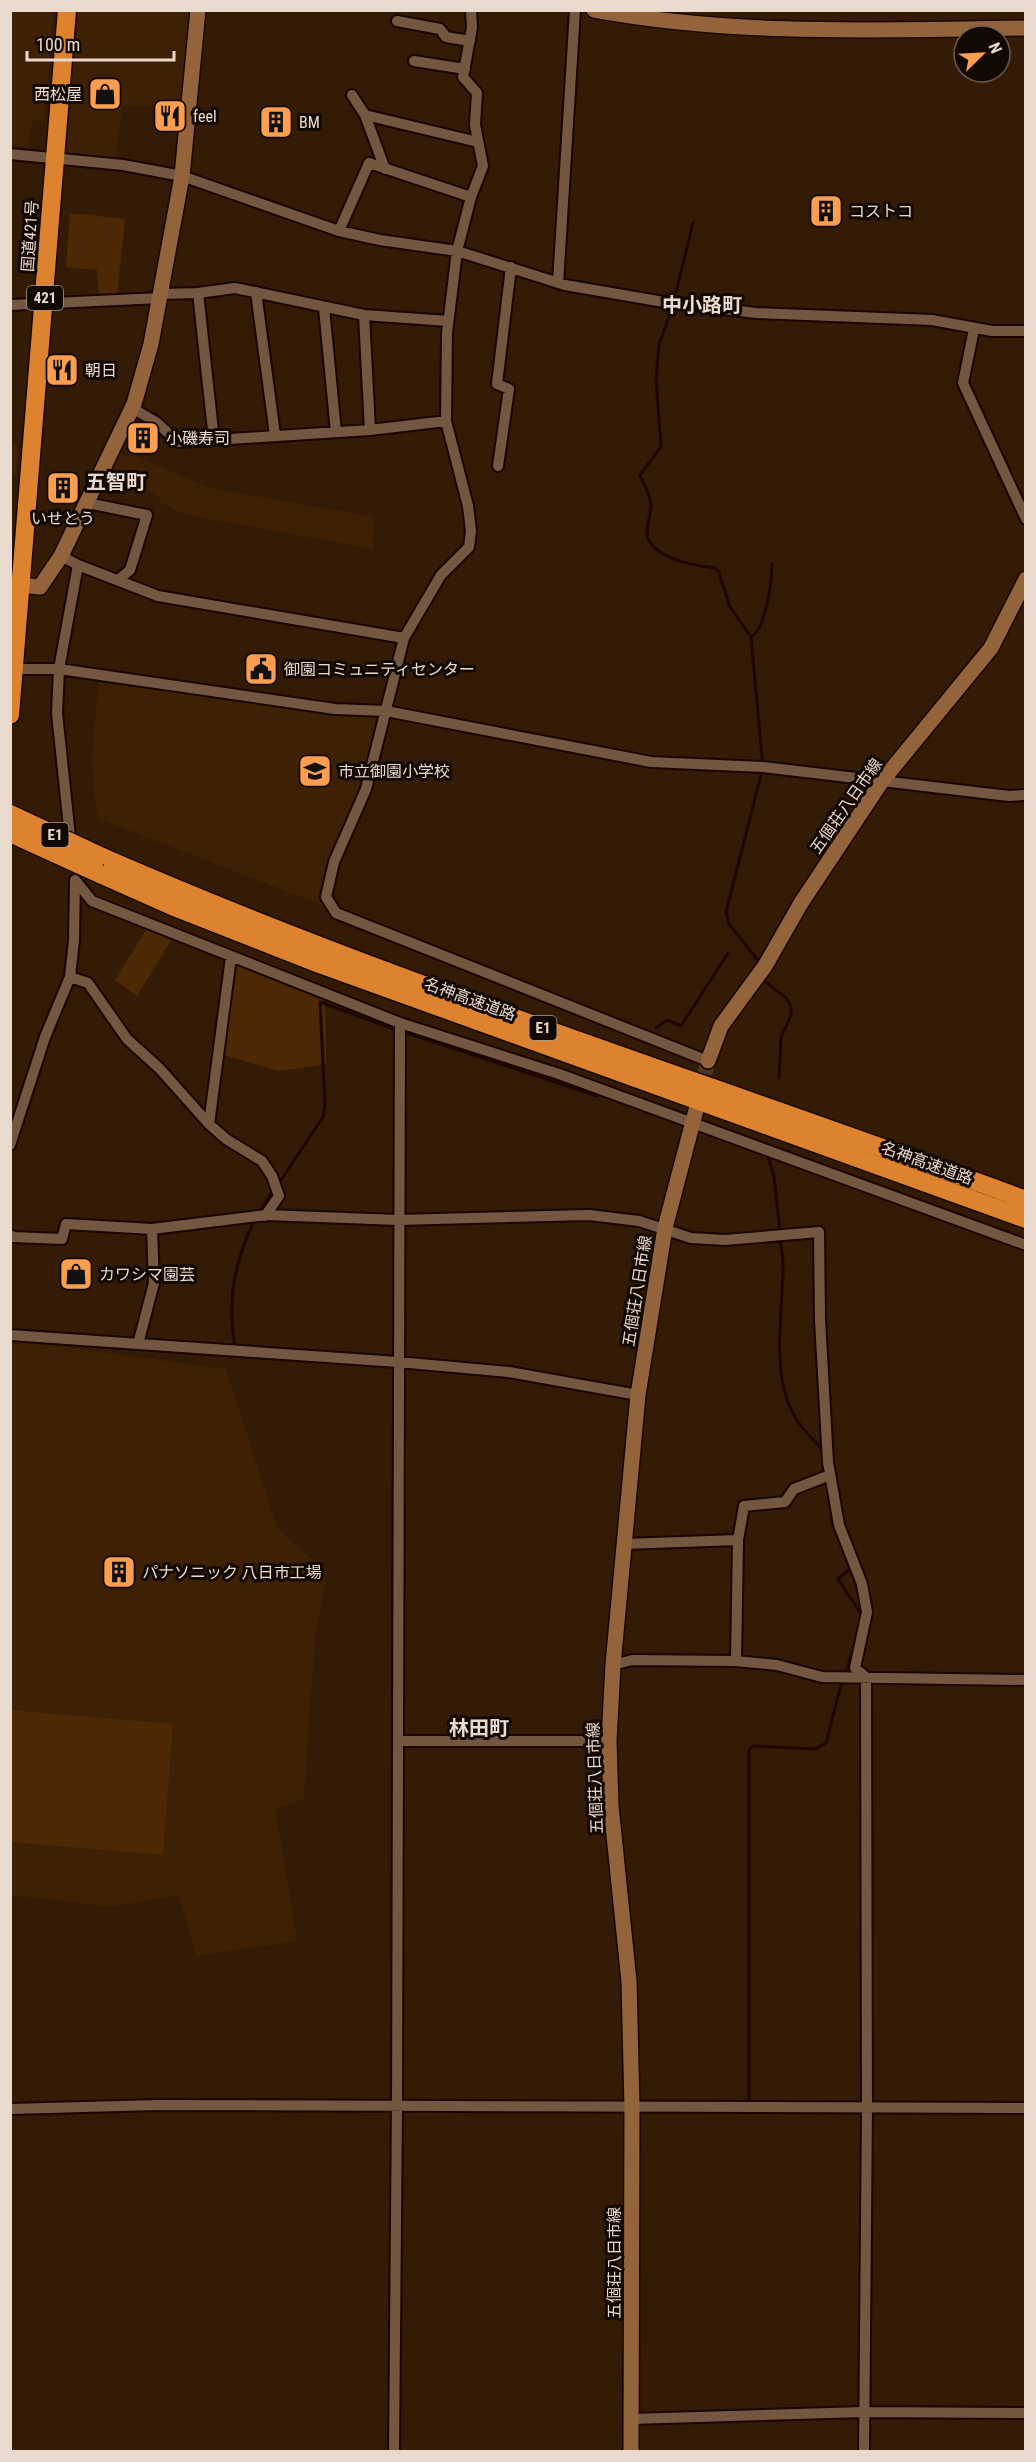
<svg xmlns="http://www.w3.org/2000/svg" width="1036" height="2462" font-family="'Roboto Condensed','Noto Sans JP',sans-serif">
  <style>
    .built { fill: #3e2005 }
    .green { fill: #4d2805 }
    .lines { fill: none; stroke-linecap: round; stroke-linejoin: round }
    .stream { stroke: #1c0800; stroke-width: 3 }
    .secondary-tunnel { stroke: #4e3824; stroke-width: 15; stroke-dasharray: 15 8; stroke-linecap: butt }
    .street-casing { stroke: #1a0500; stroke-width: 14 }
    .secondary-casing { stroke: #1a0500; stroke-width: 18 }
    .highway-casing { stroke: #1a0500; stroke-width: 21 }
    .street { stroke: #735741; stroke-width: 10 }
    .secondary { stroke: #93643c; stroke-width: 15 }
    .highway { stroke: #dd8330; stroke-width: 18 }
    .highway-bridge-casing { stroke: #1a0500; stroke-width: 21; stroke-linecap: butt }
    .highway-bridge { stroke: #dd8330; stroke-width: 18 }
    .labels { text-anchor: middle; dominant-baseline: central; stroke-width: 6; stroke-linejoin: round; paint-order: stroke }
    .shield { fill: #130903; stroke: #aa9b90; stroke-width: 1.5 }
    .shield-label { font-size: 15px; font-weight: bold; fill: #ead9cd }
    .poi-label { font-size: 16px; fill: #ead9cd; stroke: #130903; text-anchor: start }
    .street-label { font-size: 16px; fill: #ead9cd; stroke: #130903 }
    .quarter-label { font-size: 20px; font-weight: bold; fill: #ead9cd; stroke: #130903 }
  </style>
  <rect width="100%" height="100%" fill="#331b06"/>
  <path class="built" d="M10,11H53L45,121L32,120L29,149L11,146Z
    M78,11H195L186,109L123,105L115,162L66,158Z
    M11,445H18L16,474H11Z
    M115,450L128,458L131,454L210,488L375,517L373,549L187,515L158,502L160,497L106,470Z
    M99,679L335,712L380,716L364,784L324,895V906L97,818L92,759Z
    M11,1340L226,1369L277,1527L327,1574L315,1638L304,1799L275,1809L297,1941L196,1956L179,1895L111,1907L11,1895Z"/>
  <path class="green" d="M70,213L125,219L117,294L99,295L97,270L66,267Z
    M150,924L175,934L137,996L115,980Z
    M231,957L323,993L326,1018V1064L279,1071L220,1054Z
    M10,1710L173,1724L163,1855L11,1842Z"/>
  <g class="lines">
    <path class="stream" d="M676,292L693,223
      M672,308L659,345L656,379L661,447L640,475C644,484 651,496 651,506C650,515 647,525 647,534C650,558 696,566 715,568L719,573L730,607L751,637L763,767L726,912L729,924L760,963
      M751,637C766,628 772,581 772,564
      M762,979L786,998L791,1006V1016L781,1037L779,1078
      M656,1028L667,1020L681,1026L728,953
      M404,1032L597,1096
      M767,1153L774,1176L780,1232
      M281,1180L323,1117L325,1104L320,1002L394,1029
      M260,1212L273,1190
      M780,1238C781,1249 784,1260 783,1271C782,1319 769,1384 801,1426C806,1433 814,1440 820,1447
      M235,1347C227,1302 234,1264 253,1223
      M831,1506L832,1522L851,1568L838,1579L861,1614
      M845,1675L856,1641
      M749,2104V1750L753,1746L815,1749L826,1743L842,1681"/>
    <path class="secondary-tunnel" d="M699,1096L708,1061"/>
    <g class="street-casing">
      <path id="street" d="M397,21L440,29L446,37L470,41
        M414,61L465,69
        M352,95L365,115L385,169
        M365,115L478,142
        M10,154L123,165L182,176L339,231L380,240L457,251L565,285L658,301L756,313L932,320L992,331H1026
        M339,231L369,163L471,197
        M558,283L575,10
        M256,292L275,435
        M198,293L214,440L370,430L446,421
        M161,294L198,293L235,288L364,315L448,321
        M10,305L161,298
        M324,308L336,432
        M364,315L370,430
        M974,329L963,383L1026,519
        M132,408L156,422L178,442L214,440
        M498,466L509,389L497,384L511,267
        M87,503L147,515L130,570L118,580
        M61,556L78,565L158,596L404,638L366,789L334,862L326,897L336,913L708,1061
        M404,638L441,575L469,547L471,531L468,506L446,421L447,333L457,251L471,197L483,166L475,125L477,93L463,77L472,27L471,10
        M11,669H59L335,709L386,711L651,762L763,767L1009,796L1026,795
        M71,846L57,713L59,669L78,565
        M75,880L92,901L400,1023L559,1074L1026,1245
        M70,977L88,983L127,1039L160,1069L209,1124L226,1139L262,1161L272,1176L279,1196L265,1216
        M209,1124L231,957
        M10,1145L45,1037L70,977L74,940L75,880
        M10,1235L13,1237L62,1239L66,1224L152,1229L266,1215L398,1220L589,1215L639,1221L691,1238L725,1240L819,1232L820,1320L828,1462L839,1525L862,1584L867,1612L855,1668L866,1677L867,2108L864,2452
        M10,1335L398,1362L509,1372L638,1395
        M138,1344L154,1283L152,1229
        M624,1544L738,1540
        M736,1661L738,1540L744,1506L785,1502L794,1489L830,1475
        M613,1665L632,1660L736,1661L777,1665L822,1677L1026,1680
        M398,1741H609
        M10,2109L158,2105L1026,2108
        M631,2419L864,2412L1026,2413
        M394,2452L397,2105L400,1023"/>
    </g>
    <g class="secondary-casing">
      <path id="secondary" d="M594,10C736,36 882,30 1026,28
        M21,585L40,587L61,556L134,404L151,344L182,176L198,10
        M708,1061L721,1026L765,966L801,903L882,781L991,648L1026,579
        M631,2452L632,2107L629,1981L611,1806L609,1741L613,1665L638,1395L665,1228L696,1110"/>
    </g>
    <g class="highway-casing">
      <path id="highway" d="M10,715L67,10
        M100,856C402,988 717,1085 1026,1200
        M100,874L172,906L317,963L1026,1219"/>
    </g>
    <use href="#street" class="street"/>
    <use href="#secondary" class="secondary"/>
    <use href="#highway" class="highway"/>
    <g class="highway-bridge-casing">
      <path id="highway-bridge" d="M10,814L100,856
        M10,833L100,874"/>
    </g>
    <use href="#highway-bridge" class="highway-bridge"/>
  </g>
  <defs>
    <g id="shop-square" transform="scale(1.725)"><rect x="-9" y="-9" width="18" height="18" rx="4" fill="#fb9e50" stroke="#130903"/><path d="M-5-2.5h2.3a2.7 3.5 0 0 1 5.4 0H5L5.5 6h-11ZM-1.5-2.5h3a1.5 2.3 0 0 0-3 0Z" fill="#111"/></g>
    <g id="restaurant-square" transform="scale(1.725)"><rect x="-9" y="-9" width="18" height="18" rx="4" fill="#fb9e50" stroke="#130903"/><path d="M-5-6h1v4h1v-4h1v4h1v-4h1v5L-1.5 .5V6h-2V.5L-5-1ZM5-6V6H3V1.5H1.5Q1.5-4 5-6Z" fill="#111"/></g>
    <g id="building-square" transform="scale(1.725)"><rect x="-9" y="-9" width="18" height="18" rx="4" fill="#fb9e50" stroke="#130903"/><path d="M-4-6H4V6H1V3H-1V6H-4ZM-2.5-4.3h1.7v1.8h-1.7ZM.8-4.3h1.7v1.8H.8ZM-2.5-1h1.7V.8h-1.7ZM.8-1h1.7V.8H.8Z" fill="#111"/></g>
    <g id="civic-square" transform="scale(1.725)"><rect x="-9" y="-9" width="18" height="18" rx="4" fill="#fb9e50" stroke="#130903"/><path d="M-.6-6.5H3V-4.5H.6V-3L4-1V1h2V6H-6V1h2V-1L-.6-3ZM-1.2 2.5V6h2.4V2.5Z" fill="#111"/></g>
    <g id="school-square" transform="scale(1.725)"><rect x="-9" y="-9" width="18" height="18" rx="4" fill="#fb9e50" stroke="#130903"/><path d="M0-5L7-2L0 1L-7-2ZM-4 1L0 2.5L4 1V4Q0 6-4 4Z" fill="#111"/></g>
  </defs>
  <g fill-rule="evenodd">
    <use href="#shop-square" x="105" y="94"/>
    <use href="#restaurant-square" x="170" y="116"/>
    <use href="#building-square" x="276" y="122"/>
    <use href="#building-square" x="826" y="211"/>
    <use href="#restaurant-square" x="62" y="370"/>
    <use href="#building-square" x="143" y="438"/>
    <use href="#building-square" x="63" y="488"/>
    <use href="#civic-square" x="261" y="669"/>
    <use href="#school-square" x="315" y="771"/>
    <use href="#shop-square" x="76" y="1274"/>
    <use href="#building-square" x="119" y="1572"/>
  </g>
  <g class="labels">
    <g class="shield">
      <rect x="27" y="286" width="36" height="24" rx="4.5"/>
      <rect x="41.5" y="823" width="27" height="24" rx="4.5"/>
      <rect x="529.5" y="1016" width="27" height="24" rx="4.5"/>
    </g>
    <g class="shield-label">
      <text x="45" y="298">421</text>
      <text x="55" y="835">E1</text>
      <text x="543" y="1028">E1</text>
    </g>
    <g class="poi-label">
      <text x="82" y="94" text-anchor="end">西松屋</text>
      <text x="193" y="116">feel</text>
      <text x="299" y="122">BM</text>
      <text x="849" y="211">コストコ</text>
      <text x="85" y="370">朝日</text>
      <text x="166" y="438">小磯寿司</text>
      <text x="63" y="518" text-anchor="middle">いせとう</text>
      <text x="284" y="669">御園コミュニティセンター</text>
      <text x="338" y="771">市立御園小学校</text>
      <text x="99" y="1274">カワシマ園芸</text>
      <text x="142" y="1572">パナソニック 八日市工場</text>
    </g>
    <g class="street-label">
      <text transform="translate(30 236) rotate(-86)">国道421号</text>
      <text transform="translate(846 806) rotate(-55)">五個荘八日市線</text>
      <text transform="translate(470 999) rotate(20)">名神高速道路</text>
      <text transform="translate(927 1163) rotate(20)">名神高速道路</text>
      <text transform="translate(637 1291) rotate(-81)">五個荘八日市線</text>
      <text transform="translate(595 1778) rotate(-92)">五個荘八日市線</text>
      <text transform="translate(614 2263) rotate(-90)">五個荘八日市線</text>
    </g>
    <g class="quarter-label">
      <text x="702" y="305">中小路町</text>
      <text x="116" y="482">五智町</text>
      <text x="479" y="1728">林田町</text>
    </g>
  </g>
  <rect width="1036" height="2462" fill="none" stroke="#ead9cd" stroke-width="24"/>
  <g transform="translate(982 54) rotate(66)"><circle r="28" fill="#130903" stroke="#695c54" stroke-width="1.5"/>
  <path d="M0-4.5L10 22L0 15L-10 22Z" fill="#fb9e50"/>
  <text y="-9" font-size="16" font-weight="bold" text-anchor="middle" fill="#ead9cd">N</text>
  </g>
  <path d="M27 51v9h147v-9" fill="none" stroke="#ead9cd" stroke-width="3"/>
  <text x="36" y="51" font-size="18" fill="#ead9cd" stroke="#130903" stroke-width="4.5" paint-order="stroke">100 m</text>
</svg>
